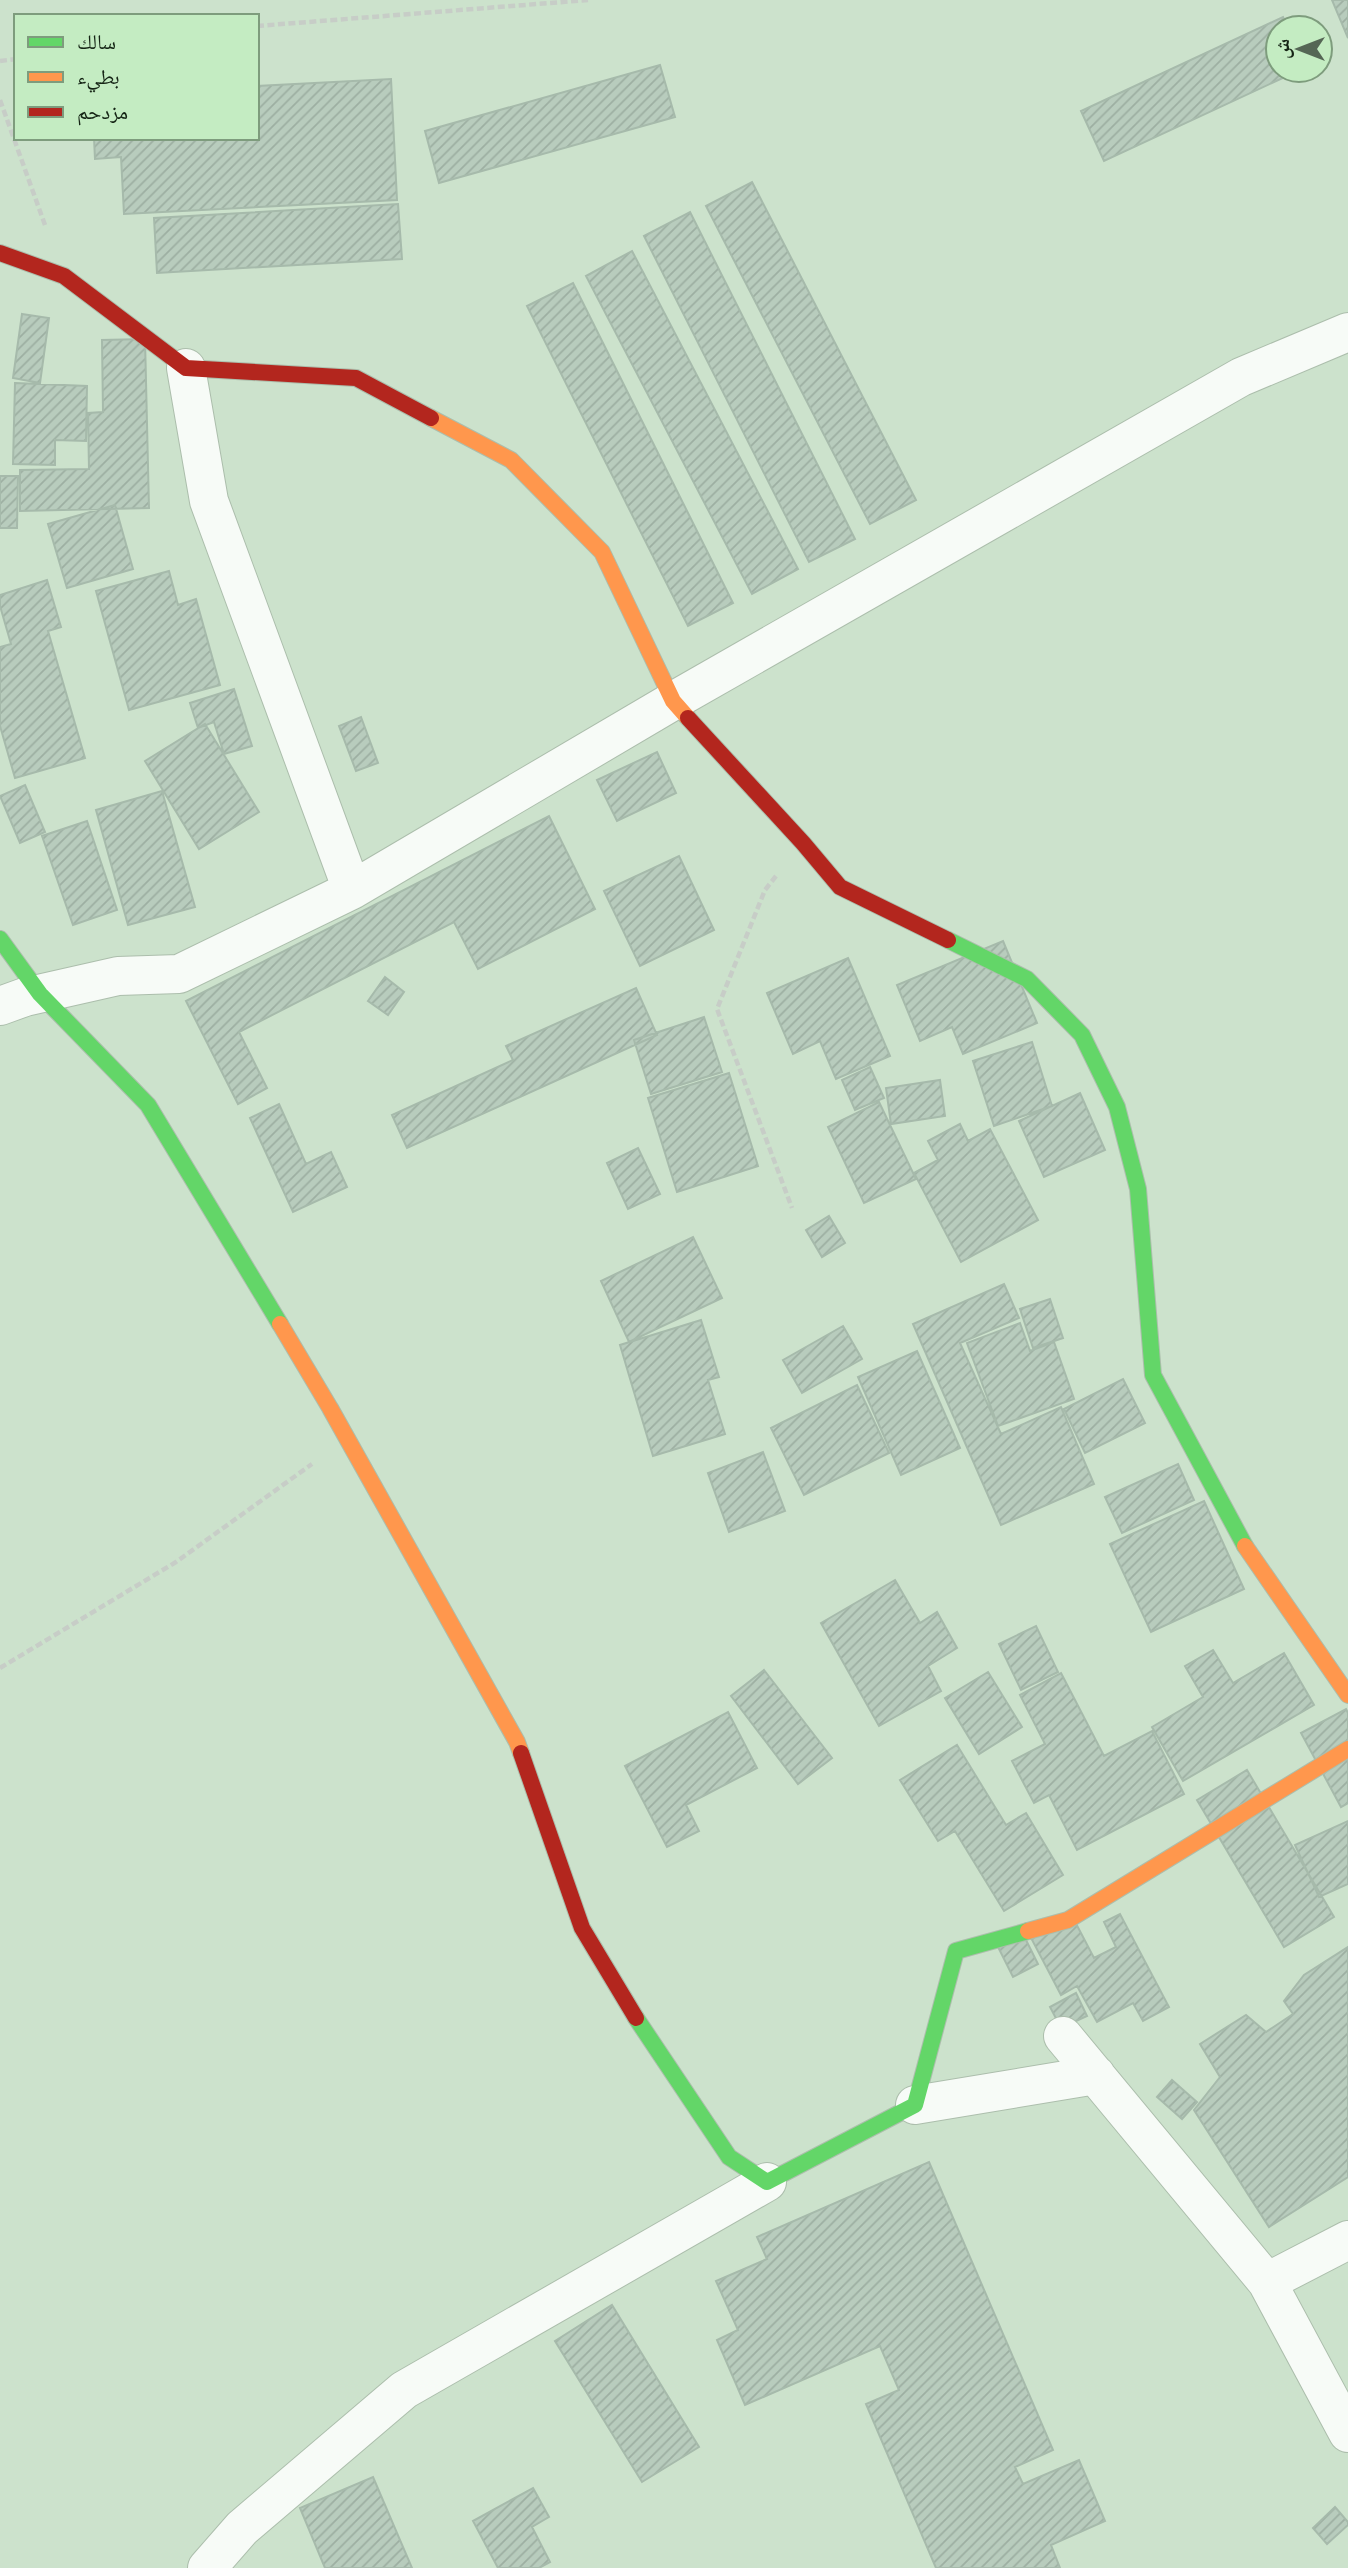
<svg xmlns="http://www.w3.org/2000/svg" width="1348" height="2568" font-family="Inter,'Noto Naskh Arabic',sans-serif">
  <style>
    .building { fill: url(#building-hatch); stroke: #a6baab; stroke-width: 2 }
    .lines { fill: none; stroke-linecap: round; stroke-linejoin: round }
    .street-casing { stroke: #acbeac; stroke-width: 40 }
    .fast-casing { stroke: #acbeac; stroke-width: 18 }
    .slow-casing { stroke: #acbeac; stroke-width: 18 }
    .jam-casing { stroke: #acbeac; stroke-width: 18 }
    .path { stroke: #c7cdc7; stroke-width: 4.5; stroke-dasharray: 7 3.5; stroke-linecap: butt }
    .street { stroke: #f7fbf7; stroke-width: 38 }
    .fast { stroke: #63d668; stroke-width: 16 }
    .slow { stroke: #ff974d; stroke-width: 16 }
    .jam { stroke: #b3261e; stroke-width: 16 }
  </style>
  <defs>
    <pattern id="building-hatch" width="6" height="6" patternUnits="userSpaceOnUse" patternTransform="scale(1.75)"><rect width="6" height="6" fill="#b8ccbd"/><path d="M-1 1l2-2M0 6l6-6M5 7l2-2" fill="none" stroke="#9dafa2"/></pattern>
  </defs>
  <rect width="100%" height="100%" fill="#cce2cc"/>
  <path class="building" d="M1332,0H1348V38Z
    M1283,17L1288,28H1278V70H1300L1104,161L1081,111Z
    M660,65L675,117L439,183L425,131Z
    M391,79L397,200L124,214L121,157L95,159L94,138H257V86Z
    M752,182L916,500L870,524L706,206Z
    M398,204L402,259L157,273L154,218Z
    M690,212L855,539L809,562L644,236Z
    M632,251L798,569L752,594L586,276Z
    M573,283L733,603L688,626L527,306Z
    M22,314L49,318L40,383L13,378Z
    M145,339L149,508L20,511V470L89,469L88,413L103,412L102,340Z
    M15,383L87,386L86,441L55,440V465L13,464Z
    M0,476H18L17,528H0Z
    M115,505L133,569L67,588L48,524Z
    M169,571L178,605L196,599L220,685L129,710L96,591Z
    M47,580L61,627L48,631L85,758L15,778L0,726V647L11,644L0,606V595Z
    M234,689L252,746L224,754L214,722L198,728L190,703Z
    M361,717L378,763L356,771L339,726Z
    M205,724L259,812L199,849L145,761Z
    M657,752L676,793L617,821L597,780Z
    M25,785L45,832L20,843L0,796Z
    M162,791L195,907L128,925L96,810Z
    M549,816L595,909L478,969L454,922L239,1032L267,1088L238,1104L186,1001Z
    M87,821L117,910L73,925L42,836Z
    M679,856L714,930L640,966L604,891Z
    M1003,941L1037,1023L963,1054L952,1027L920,1041L897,985Z
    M848,958L890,1056L836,1079L820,1041L793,1054L767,993Z
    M385,977L404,992L388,1015L368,1001Z
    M636,988L657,1035L407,1148L392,1115L513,1060L506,1046Z
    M704,1017L722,1072L651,1094L634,1040Z
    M1032,1042L1052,1106L994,1126L973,1061Z
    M870,1067L884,1098L855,1110L842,1080Z
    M729,1073L758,1166L677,1192L648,1098Z
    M940,1080L945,1116L891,1124L886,1088Z
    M1080,1093L1105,1150L1044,1177L1019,1121Z
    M879,1102L916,1179L864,1203L828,1127Z
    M279,1104L306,1164L331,1152L347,1187L293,1212L250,1118Z
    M960,1124L968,1141L990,1129L1038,1220L961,1262L914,1173L938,1160L928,1141Z
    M638,1148L660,1194L628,1209L607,1163Z
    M829,1216L845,1243L822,1257L806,1230Z
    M693,1237L722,1298L629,1342L601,1281Z
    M1004,1284L1019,1318L960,1343L1001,1434L1061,1407L1094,1484L1001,1525L913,1324Z
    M1050,1299L1063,1338L1033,1348L1020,1309Z
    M701,1320L719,1377L708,1380L725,1434L653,1456L620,1345Z
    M1020,1323L1030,1351L1054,1342L1074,1399L998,1426L967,1343Z
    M843,1326L862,1359L802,1393L783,1360Z
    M917,1351L960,1448L901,1475L858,1377Z
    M1123,1379L1145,1423L1085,1453L1064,1409Z
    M857,1385L889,1453L804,1495L771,1428Z
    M763,1452L785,1511L729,1532L708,1473Z
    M1178,1464L1194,1500L1122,1533L1105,1497Z
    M1204,1501L1244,1589L1151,1632L1110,1544Z
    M895,1580L920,1623L937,1612L957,1648L928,1666L941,1691L879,1726L821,1623Z
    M1036,1626L1058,1672L1021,1690L999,1644Z
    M1213,1650L1233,1683L1284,1653L1314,1705L1183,1781L1152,1727L1203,1697L1185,1666Z
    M764,1670L832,1758L798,1784L731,1696Z
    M988,1672L1022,1727L979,1754L945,1698Z
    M1061,1673L1104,1756L1152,1731L1184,1794L1077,1850L1049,1795L1034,1803L1012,1761L1045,1744L1020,1695Z
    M1346,1709L1348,1713V1803L1341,1807L1301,1733Z
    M728,1712L757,1768L686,1805L699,1831L667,1847L625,1766Z
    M957,1745L1006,1825L1026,1813L1063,1875L1004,1911L955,1831L938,1841L900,1780Z
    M1247,1770L1334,1917L1284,1947L1197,1800Z
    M1348,1821V1884L1319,1897L1295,1845Z
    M1071,1914L1094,1958L1116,1947L1104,1922L1120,1914L1169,2007L1143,2021L1133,2003L1097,2022L1077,1986L1061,1995L1030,1936Z
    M1023,1934L1038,1964L1013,1977L998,1947Z
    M1348,1947V2177L1269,2227L1194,2110L1220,2077L1200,2044L1246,2015L1266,2032L1293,2014L1284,2001L1304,1975Z
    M1076,1993L1087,2016L1061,2028L1050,2007Z
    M1172,2080L1197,2102L1182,2119L1157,2097Z
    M929,2162L1053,2450L1015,2467L1023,2484L1079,2460L1105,2521L1051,2545L1060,2568H936L866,2404L899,2390L880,2346L745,2405L717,2340L738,2330L716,2281L767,2259L757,2237Z
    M612,2305L699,2447L642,2482L555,2341Z
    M373,2477L412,2568H325L300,2508Z
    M533,2488L549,2517L532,2527L550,2562L539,2568H498L473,2521Z
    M1335,2507L1348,2522V2525L1327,2544L1313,2528Z"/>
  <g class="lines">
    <g class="street-casing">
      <path id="street" d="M186,368L209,501L352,890
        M0,1006L25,997L118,976L179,974L352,890L673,701L1241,377L1348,332
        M1063,2036L1267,2282L1348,2433
        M915,2105L1096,2075
        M1267,2282L1348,2240
        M207,2568L242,2528L404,2390L767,2182"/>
    </g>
    <g class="fast-casing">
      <path id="fast" d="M0,939L40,994L148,1105L280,1324
        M948,940L1027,979L1082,1035L1117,1107L1138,1189L1153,1375L1245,1546
        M636,2018L729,2157L767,2182L915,2105L956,1951L1028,1931"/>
    </g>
    <g class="slow-casing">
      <path id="slow" d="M431,418L511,460L602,552L673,701L688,718
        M280,1324L330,1408L517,1742L521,1753
        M1245,1546L1348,1695
        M1028,1931L1068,1920L1348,1749"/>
    </g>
    <g class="jam-casing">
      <path id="jam" d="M0,253L64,276L186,368L356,378L431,418
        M688,718L803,843L840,887L948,940
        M521,1753L582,1928L636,2018"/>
    </g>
    <path class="path" d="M257,26L588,0
      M0,61L16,59
      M0,100L45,225
      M776,876L765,890L717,1009L792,1208
      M0,1668L176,1562L312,1464"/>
    <use href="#street" class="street"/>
    <use href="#fast" class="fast"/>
    <use href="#slow" class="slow"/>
    <use href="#jam" class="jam"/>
  </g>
  <rect x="14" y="14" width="245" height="126" fill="#c4ecc2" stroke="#7e9c7d" stroke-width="2"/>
  <rect x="28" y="37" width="35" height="10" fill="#63d668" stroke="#7e9c7d" stroke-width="2"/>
  <text x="77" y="49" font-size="21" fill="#152415">سالك</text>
  <rect x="28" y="72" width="35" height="10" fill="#ff974d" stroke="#7e9c7d" stroke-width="2"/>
  <text x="77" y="84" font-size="21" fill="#152415">بطيء</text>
  <rect x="28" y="107" width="35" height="10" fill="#b3261e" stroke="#7e9c7d" stroke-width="2"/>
  <text x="77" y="119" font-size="21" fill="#152415">مزدحم</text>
  <g transform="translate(1299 49) rotate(270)"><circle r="33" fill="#c4ecc2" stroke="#7e9c7d" stroke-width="2"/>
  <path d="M0-5L12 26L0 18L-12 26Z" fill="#556655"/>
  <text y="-10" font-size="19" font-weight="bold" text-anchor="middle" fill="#152415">ش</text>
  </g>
</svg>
